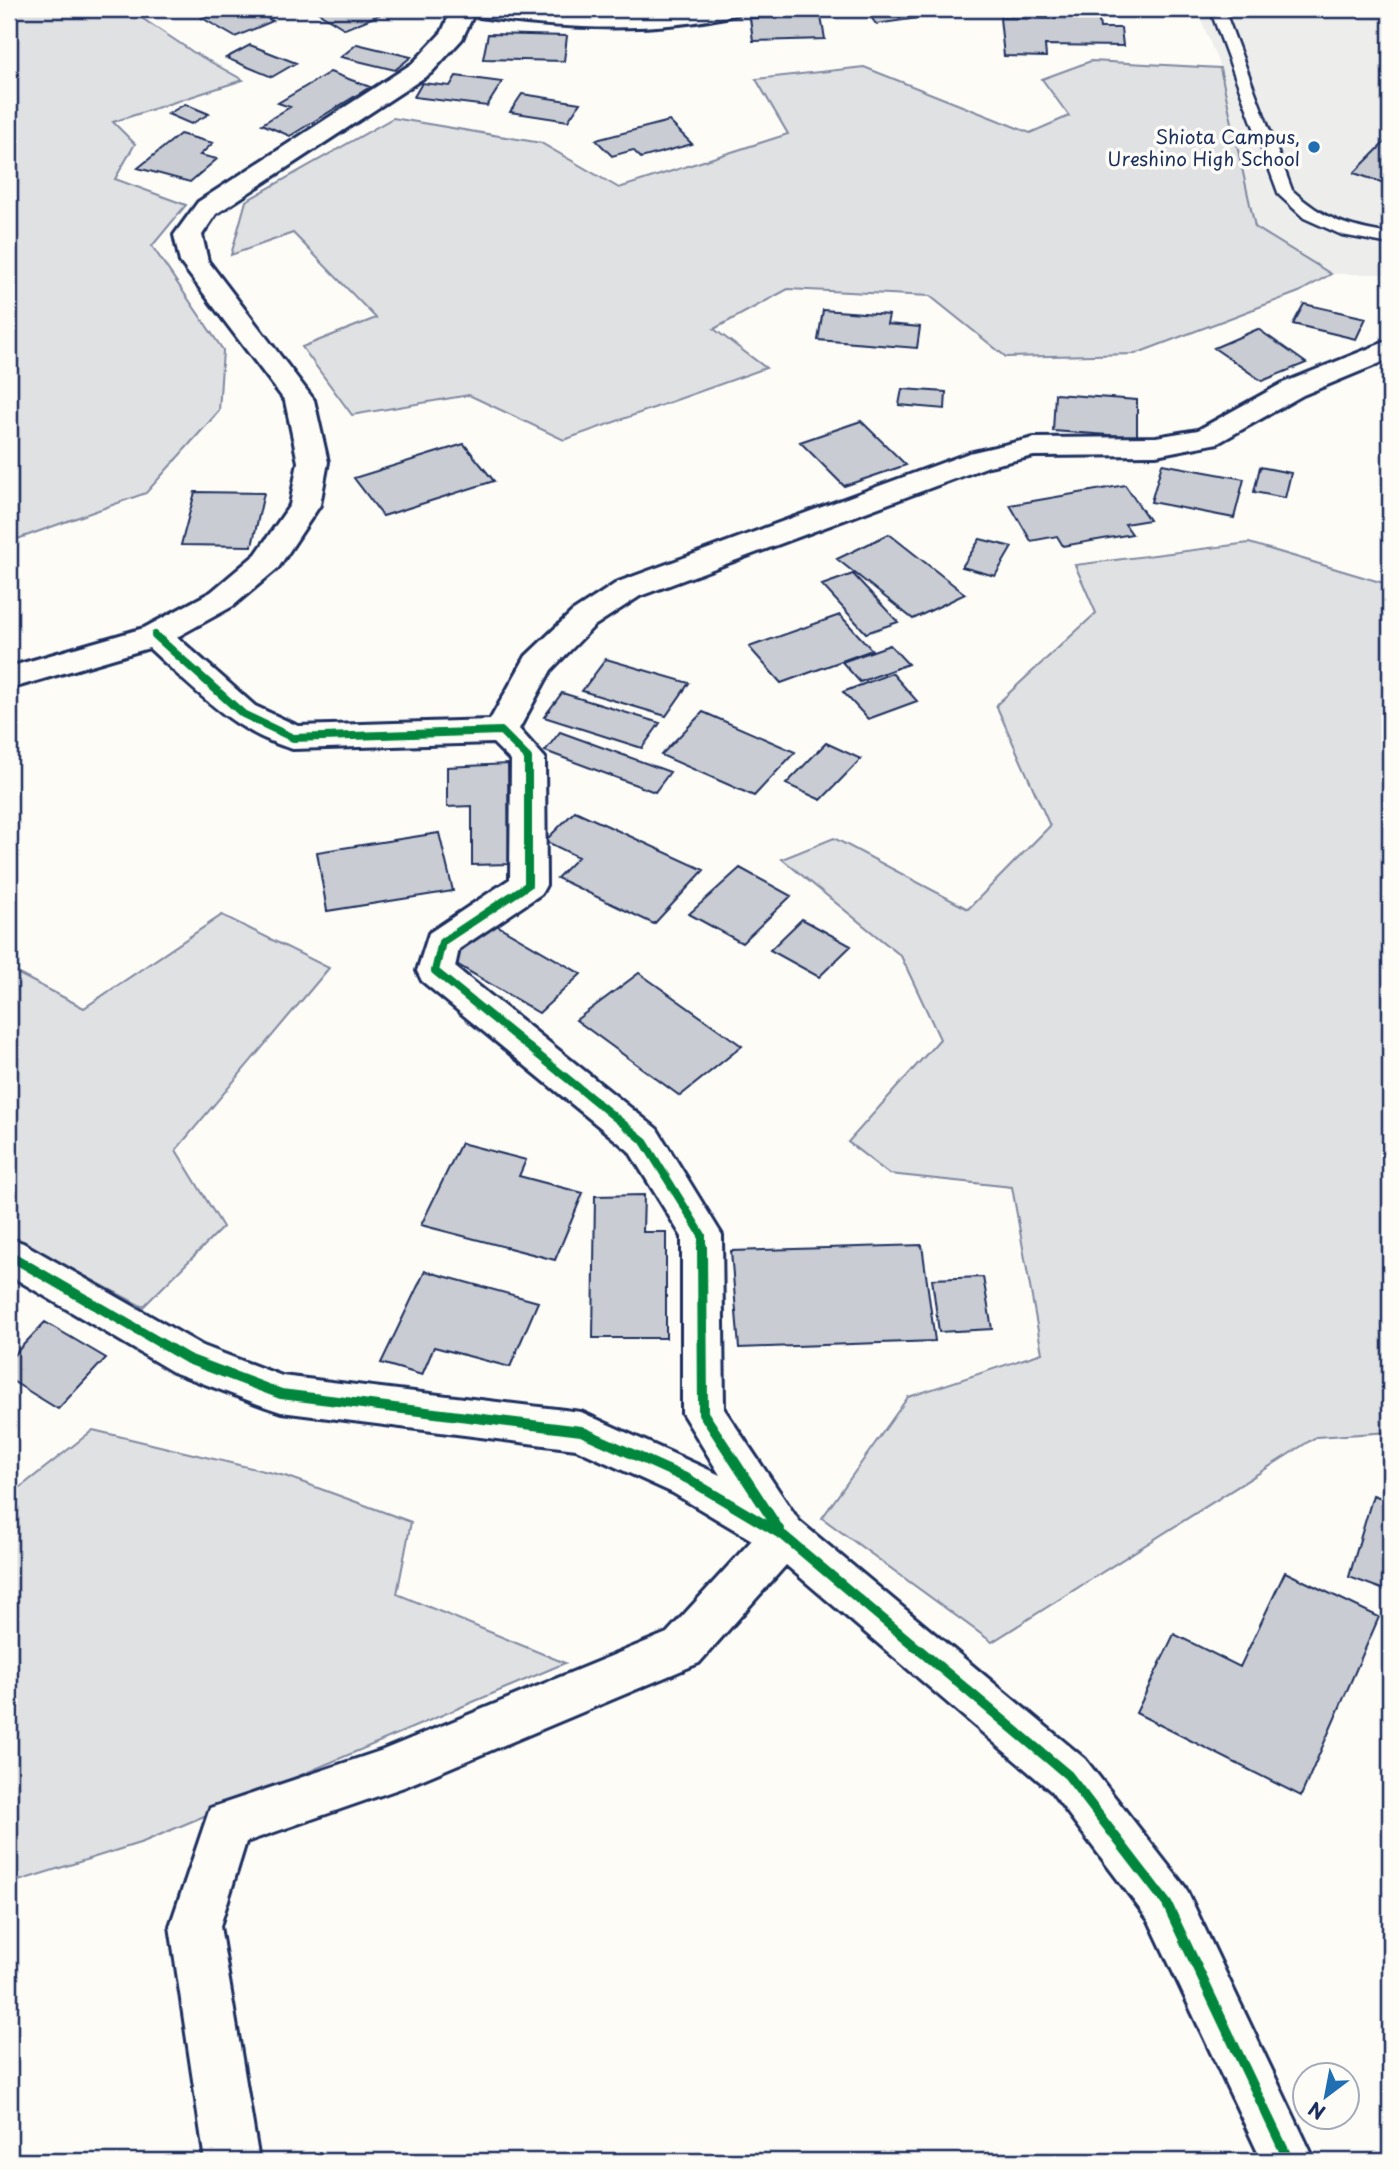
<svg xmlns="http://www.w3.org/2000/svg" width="1399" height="2170" font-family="'Playpen Sans',sans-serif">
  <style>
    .built { fill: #edeeec }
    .green { fill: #e0e1e3; stroke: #7e88a0; stroke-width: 2 }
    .building { fill: #c9ccd3; stroke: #1b2f5e; stroke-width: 2 }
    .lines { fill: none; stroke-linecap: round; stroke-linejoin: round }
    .lane-casing { stroke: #1b2f5e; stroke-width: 5 }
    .street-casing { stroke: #1b2f5e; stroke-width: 6 }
    .lane { fill: #fdfcf7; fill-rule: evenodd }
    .street { fill: #fdfcf7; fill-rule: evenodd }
    .cycleway-far1-casing { stroke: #fdfcf7; stroke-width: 12 }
    .cycleway-casing { stroke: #fdfcf7; stroke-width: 15 }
    .cycleway-far1 { stroke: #00873e; stroke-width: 8 }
    .cycleway { stroke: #00873e; stroke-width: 10 }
    .poi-dot { fill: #1f6fb2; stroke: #fdfcf7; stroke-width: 2.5 }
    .labels { text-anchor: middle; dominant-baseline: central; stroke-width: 7; stroke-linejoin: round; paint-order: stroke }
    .far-poi-label { font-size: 19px; fill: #1b2f5e; stroke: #fdfcf7; text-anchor: end }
  </style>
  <rect width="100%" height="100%" fill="#fdfcf7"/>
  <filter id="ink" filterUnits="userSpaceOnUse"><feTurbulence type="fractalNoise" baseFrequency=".0143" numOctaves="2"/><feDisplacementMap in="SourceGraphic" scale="14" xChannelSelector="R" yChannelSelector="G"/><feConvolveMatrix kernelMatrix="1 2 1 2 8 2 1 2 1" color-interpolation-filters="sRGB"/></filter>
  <g filter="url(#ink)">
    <path class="built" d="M1197,9H1390V274H1331L1255,227L1220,68Z"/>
    <path class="green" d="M9,9H128L193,52L243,80L113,122L135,144L115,179L186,205L152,246L223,350L219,411L146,493L9,542Z
      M1091,61L1220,68L1255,227L1331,274L1299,292L1135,354L1006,357L930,296L788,289L714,329L766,368L564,440L469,395L352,415L302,347L376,318L293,233L231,255L246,201L393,118L541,143L619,188L788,134L756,79L864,67L1030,133L1069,116L1042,79Z
      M1249,543L1390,585V1432L1316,1437L992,1642L822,1518L908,1397L1042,1353L1012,1187L889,1174L848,1142L940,1039L901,956L782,859L834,838L968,909L1050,826L996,705L1096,613L1075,565Z
      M222,915L329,968L176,1150L223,1227L143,1307L9,1236V969L84,1008Z
      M93,1430L285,1476L411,1522L397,1594L565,1663L143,1842L9,1884V1496Z"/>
    <path class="building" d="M223,9H250L273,21L235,37L202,18Z
      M313,9H385L389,11L345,29Z
      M865,9H911L918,18L876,24Z
      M1121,9H1162V14L1121,12Z
      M1056,13L1098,14L1100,28H1121L1123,46L1045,45L1046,57L1004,56L1000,18L1056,19Z
      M821,17L825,39L753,41L750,18Z
      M488,34L567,36L564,61L483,59Z
      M357,44L411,57L395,70L341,57Z
      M250,45L296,63L272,77L226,58Z
      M330,72L370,87L290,136L262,124L290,107L278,103Z
      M456,76L502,82L487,106L414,97L422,83L450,86Z
      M522,94L580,103L568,121L510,112Z
      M185,104L209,114L191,124L168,114Z
      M669,121L692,144L641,158L633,150L612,156L596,140Z
      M180,134L213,143L200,155L217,159L190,182L138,168Z
      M1390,137V185L1354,173Z
      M1304,304L1366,318L1356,339L1293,324Z
      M823,310L889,315L887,324L920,327L917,348L818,340Z
      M1258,329L1306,363L1262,381L1214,348Z
      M902,389L946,392L945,409L899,405Z
      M1055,394L1137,400V437L1053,431Z
      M861,421L906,465L844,486L800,442Z
      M464,444L494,481L383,516L354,478Z
      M1162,464L1244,479L1234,518L1151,502Z
      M1260,467L1291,473L1285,498L1254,492Z
      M1125,485L1149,520L1125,524L1132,534L1063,546L1057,536L1031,541L1010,505Z
      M195,492L264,493L252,546L181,545Z
      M889,534L965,594L913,619L837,559Z
      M980,539L1012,547L995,576L962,567Z
      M853,574L898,622L866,633L822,585Z
      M840,615L872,650L781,683L749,647Z
      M890,645L908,664L860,682L842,662Z
      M606,659L689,683L666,716L582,691Z
      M892,673L917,701L868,719L843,692Z
      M562,693L660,723L642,748L544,717Z
      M703,712L795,752L754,796L661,755Z
      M560,732L670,772L655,792L545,751Z
      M826,743L861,759L821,800L786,784Z
      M508,764L509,864L472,865V806L447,807V767Z
      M575,811L704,870L654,924L557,878L578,857L545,841Z
      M439,833L453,891L327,911L317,852Z
      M740,868L791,896L742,943L689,914Z
      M802,919L851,946L819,977L770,950Z
      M493,923L581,974L539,1013L450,960Z
      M639,973L742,1046L680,1096L576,1020Z
      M461,1143L526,1160L519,1176L583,1193L555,1260L421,1225Z
      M644,1195L643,1232H666V1338H593L595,1196Z
      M922,1245L935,1341L739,1348L731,1251Z
      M425,1271L538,1302L510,1367L434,1347L422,1375L381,1363Z
      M983,1277L992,1329L939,1332L932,1279Z
      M45,1322L106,1358L58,1409L9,1379V1360Z
      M1373,1495L1390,1501V1592L1349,1577Z
      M1285,1572L1379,1617L1301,1796L1136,1713L1174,1634L1240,1667Z"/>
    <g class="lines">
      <g class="lane-casing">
        <path id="lane" d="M1210,9H1224L1292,190C1324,220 1348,227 1390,234V244L1342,235L1304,218L1279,195Z"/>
      </g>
      <g class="street-casing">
        <path id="street" d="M452,9H536L580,14L742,9L738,14C657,34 555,29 473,16L462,39L431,73L216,214L202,235L208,261L314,400L328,462L320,505L278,568L233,606L177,637L255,706L298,726L490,720L526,656L572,612L618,582L969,453L1034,438L1156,437L1198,430L1283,383L1390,340V359L1303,395L1218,443L1156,455L1034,456L989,466L640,596L594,626L551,670L519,729L545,758L546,885L541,894L459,949L455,967L657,1129L722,1235L724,1409L799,1521L1085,1759L1185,1887L1315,2161H1262L1149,1921L1051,1791L786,1565L699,1663L404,1787L246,1842L220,1926L259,2161H205L170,1926L210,1808L383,1750L667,1633L752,1540L673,1493L576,1449L281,1412L266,1407L173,1372L9,1275V1238L23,1243L203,1346L282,1376L581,1412L720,1475L682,1413V1237L629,1151L422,981L417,971L429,933L510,879L511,761L493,743L293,749C234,733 193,688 149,648L9,689V667L144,628L211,592L256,554L290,505L298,462L285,401L180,262L174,235L198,202L413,63L442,32Z"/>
      </g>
      <use href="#lane" class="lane"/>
      <use href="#street" class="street"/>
      <g class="cycleway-far1-casing">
        <path id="cycleway-far1" d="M155,635L243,714L293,738L501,731L528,758V885L442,942L435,971L643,1140L702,1235V1248"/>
      </g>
      <g class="cycleway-casing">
        <path id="cycleway" d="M702,1246L703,1413L780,1531
          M9,1255L188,1359L281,1394L581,1431L688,1479L784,1536L1068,1775L1167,1904L1289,2161"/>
      </g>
      <use href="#cycleway-far1" class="cycleway-far1"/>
      <use href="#cycleway" class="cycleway"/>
    </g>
  </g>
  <circle class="poi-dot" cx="1314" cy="147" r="7"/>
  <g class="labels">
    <g class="far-poi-label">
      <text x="1300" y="136">Shiota Campus,<tspan x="1300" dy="22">Ureshino High School</tspan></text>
    </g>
  </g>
  <rect width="1399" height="2170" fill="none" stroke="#fdfcf7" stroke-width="35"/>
  <rect x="18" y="18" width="1364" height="2135" fill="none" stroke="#1b2f5e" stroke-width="2.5" filter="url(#ink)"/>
  <g transform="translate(1326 2096) rotate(212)"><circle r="33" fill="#fdfcf7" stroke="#a3aaba" stroke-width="2"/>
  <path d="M0-5L12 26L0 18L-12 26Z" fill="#1f6fb2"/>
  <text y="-10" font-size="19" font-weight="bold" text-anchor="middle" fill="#1b2f5e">N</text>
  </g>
</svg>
